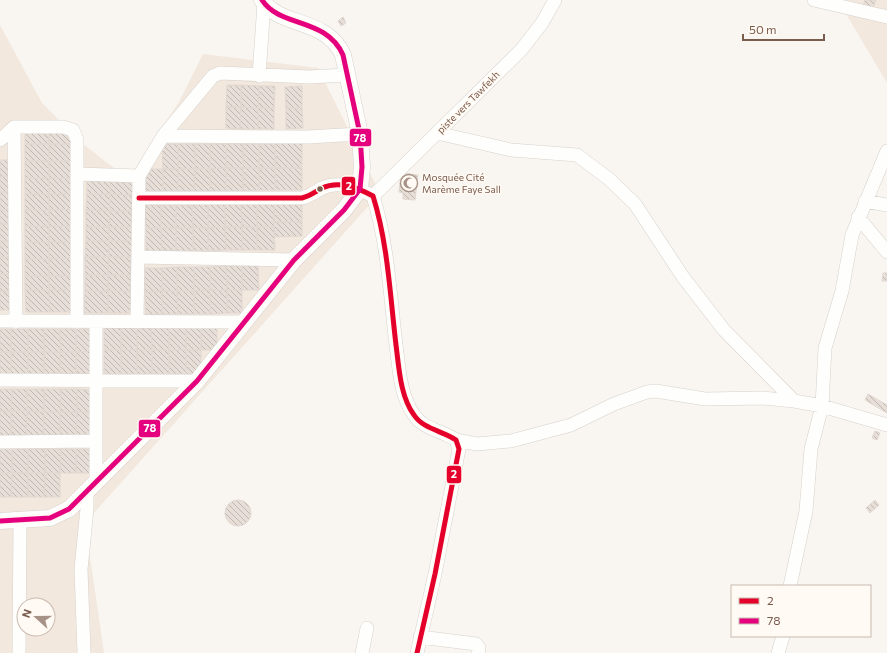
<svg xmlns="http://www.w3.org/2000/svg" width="887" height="653" font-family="Commissioner,sans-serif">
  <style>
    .residential { fill: #f2e8de; fill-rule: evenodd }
    .building { fill: url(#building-back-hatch); stroke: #e2d8d2 }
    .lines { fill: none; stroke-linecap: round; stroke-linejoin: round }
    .minor-casing { stroke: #d7d1cb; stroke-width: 14 }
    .tertiary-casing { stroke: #d7d1cb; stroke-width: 17 }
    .minor { stroke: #fefefd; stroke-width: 13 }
    .tertiary { stroke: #fefefd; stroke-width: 16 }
    .bus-1-casing { stroke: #fffaf3; stroke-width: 8 }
    .bus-2-casing { stroke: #fffaf3; stroke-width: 8 }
    .bus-1 { stroke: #e4002b; stroke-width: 5 }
    .bus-2 { stroke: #e5007d; stroke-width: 5 }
    .bus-dot { fill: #7a5c4d; stroke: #fffaf3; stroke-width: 1.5 }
    .labels { text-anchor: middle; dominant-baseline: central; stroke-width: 3; stroke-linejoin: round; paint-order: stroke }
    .street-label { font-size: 10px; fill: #7a5c4d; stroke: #fffaf3 }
    .poi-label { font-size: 10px; fill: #7a5c4d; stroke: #fffaf3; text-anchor: start }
    .line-badge { stroke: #fffaf3; stroke-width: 1.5 }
    .badge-label { font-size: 11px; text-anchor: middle; font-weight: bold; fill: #fff }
  </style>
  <defs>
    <pattern id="building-back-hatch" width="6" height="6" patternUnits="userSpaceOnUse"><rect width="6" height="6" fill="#e6ded7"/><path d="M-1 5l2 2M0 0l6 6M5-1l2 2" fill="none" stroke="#bfb7b1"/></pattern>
  </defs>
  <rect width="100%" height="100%" fill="#f9f5f0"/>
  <path class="residential" d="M839,0H887V83L842,7Z
    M0,25L42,103L83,144L114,168L125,174L131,175L179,102L203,54L318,68L380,193L85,523L104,653H0ZM24,605H48V629H24Z"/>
  <path class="building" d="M865,0H876L872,10L863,6Z
    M343,17L346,23L341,26L338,21Z
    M227,85H241V107H226Z
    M241,85L259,86L258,108L241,107Z
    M259,86H275L274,108H258Z
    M302,86V108H286L285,87Z
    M226,107H241L240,129L226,128Z
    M241,107L258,108V129H240Z
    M258,108H274V129H258Z
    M286,108H302L303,128L286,129Z
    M25,129H49V144H25Z
    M49,129H72V144H49Z
    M302,143V168H275V144Z
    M25,144H49V161H25Z
    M49,144H72V161H49Z
    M162,144H178V169H163Z
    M178,144H195V169H178Z
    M195,144H210V169H195Z
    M210,144H226V168L210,169Z
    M226,144H243V168H226Z
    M243,144H259V168H243Z
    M259,144H275V168H259Z
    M0,160H10V176L0,177Z
    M25,161H49V178H25Z
    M49,161H72V178H49Z
    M226,168V191H210V169Z
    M226,168H243V191H226Z
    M243,168H259V190L243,191Z
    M259,168H275V190H259Z
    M275,168H302V190H275Z
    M146,169H163V191H146Z
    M163,169H178V191H163Z
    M178,169H195L194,191H178Z
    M195,169H210V191H194Z
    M401,173L418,175L415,200L403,199V193L399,192Z
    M10,176V192H0V177Z
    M25,178H49V194H25Z
    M49,178H72V194H49Z
    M87,179H110V194H87Z
    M110,179H133V195L110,194Z
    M0,192H10V209L0,210Z
    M25,194H49V210H25Z
    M49,194H72L73,209L49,210Z
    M87,194H110V211L86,210Z
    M110,194L133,195L132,211H110Z
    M302,203V222H274V204Z
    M208,204H225V227L208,228Z
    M208,204V228H193L192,205Z
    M225,204H241L242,227H225Z
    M241,204H257V227H242Z
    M257,204H274V227H257Z
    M145,205H161V228H146Z
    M161,205H176V228H161Z
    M176,205H192L193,228H176Z
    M10,209V224H0V210Z
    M73,209V226H49V210Z
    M25,210H49V226H25Z
    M86,210L110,211L109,227H86Z
    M110,211H132V227H109Z
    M274,222H302V236L275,237Z
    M0,224H10L11,241H0Z
    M25,226H49V242H25Z
    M49,226H73V242H49Z
    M86,227H109V241H86Z
    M109,227H132V241H109Z
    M225,227H242V250H226Z
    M225,227L226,250L208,251V228Z
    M242,227H257V250H242Z
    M257,227H274L275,250H257Z
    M146,228H161L162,251L146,252Z
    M161,228H176V251H162Z
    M176,228H193V251H176Z
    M193,228H208V251H193Z
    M0,241H11V257H0Z
    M86,241H109V257H85Z
    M109,241H132L131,257H109Z
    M25,242H49V259H25Z
    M49,242H73V258L49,259Z
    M0,257H11V274H0Z
    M85,257H109L108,275H85Z
    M109,257H131V275H108Z
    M73,258V276H49V259Z
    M25,259H49V276H25Z
    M226,266L227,290H210V267Z
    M226,266H242V290H227Z
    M242,266H258L259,290H242Z
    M177,267V291H162V268Z
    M177,267H194V291H177Z
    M194,267H210V290L194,291Z
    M145,268H162V291L145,292Z
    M883,273H887V281H882Z
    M0,274H11V291H0Z
    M85,275H108V291H85Z
    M108,275H131V291H108Z
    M25,276H49V290H25Z
    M49,276H73V290H49Z
    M25,290H49L50,312H26Z
    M49,290H73V312H50Z
    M210,290V314H194V291Z
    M210,290H227V313L210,314Z
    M227,290H242V313H227Z
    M0,291H11L12,310H0Z
    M85,291H108V313H84Z
    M108,291H131L130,313H108Z
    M162,291V314L146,315L145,292Z
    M162,291H177L178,314H162Z
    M177,291H194V314H178Z
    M217,326V350H201V327Z
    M104,327H121V350H104Z
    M121,327H137V350H121Z
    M137,327H151L152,350H137Z
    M151,327H169V350H152Z
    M169,327H186V350H169Z
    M186,327H201V350H186Z
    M0,329H11V352H0Z
    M11,329H28V352H11Z
    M28,329H44V352H28Z
    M44,329H60V352H44Z
    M60,329H76V352H60Z
    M76,329H93V351L76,352Z
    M104,350H121V374H104Z
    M121,350H137V374H121Z
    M137,350H152V374H137Z
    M152,350H169V374H152Z
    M169,350H186V374H169Z
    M186,350H201V373L186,374Z
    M93,351V374H76V352Z
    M0,352H11V374H0Z
    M11,352H28V374H11Z
    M28,352H44V374H28Z
    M44,352H60V373L44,374Z
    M60,352H76V374L60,373Z
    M0,389H12L11,411H0Z
    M12,389H27V411H11Z
    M27,389H44V412L27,411Z
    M44,389H61L60,412H44Z
    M61,389H77V412H60Z
    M77,389L93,390V412H77Z
    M868,394L887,405V413L865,400Z
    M0,411H11V436H0Z
    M11,411H27L26,436H11Z
    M27,411L44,412L43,436H26Z
    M44,412H60V436H43Z
    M60,412H77L76,436H60Z
    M77,412H93L92,436H76Z
    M875,431L880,433L877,440L872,438Z
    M0,449H12V473H0Z
    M12,449H28V473H12Z
    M28,449H45V473H28Z
    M45,449H61L60,473H45Z
    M61,449H76V473H60Z
    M76,449H92V473H76Z
    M0,473H12L11,497H0Z
    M12,473H28V497H11Z
    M28,473H45L44,497H28Z
    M45,473H60V497H44Z
    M875,500L879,505L870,513L866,508Z
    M225 513a13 13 0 1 1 26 0a13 13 0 1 1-26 0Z"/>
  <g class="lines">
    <g class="minor-casing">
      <path id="minor" d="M814,0L887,17
        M259,76L264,3
        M14,127L16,322
        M437,133L511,150L577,155L609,179L635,204L683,277L724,330L794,401
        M163,136L308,137L360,134
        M0,140L14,127H63L73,130L77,140V322
        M77,174L139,176
        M373,196L522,49L542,23L555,0
        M139,198H302C310,196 315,192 322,188C339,180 358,188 373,196C388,244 390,295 396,345C399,367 400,396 414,415C423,429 443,431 456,440L459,449L435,574L417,653
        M865,201L887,205
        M858,217L887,252
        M139,257L294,260
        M0,321L244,322
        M137,322L139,176L163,136L213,76L220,73L309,77L347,75
        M0,380L197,381
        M456,440L477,444L511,441L571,425L614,404L647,392L656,391L705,399L762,398L794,401L822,406L887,425
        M0,442L95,441
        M96,483V322
        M790,586L806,511L811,449L822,406L825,348L842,291L852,235L887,151
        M420,637L476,644L479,648L478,653
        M19,653L20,521
        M84,653L81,569L87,509V492
        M362,653L367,628
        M778,653L783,636"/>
    </g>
    <g class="tertiary-casing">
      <path id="tertiary" d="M0,521L50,518L69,509L197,381L294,260L344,210L360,189L362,167L360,134L343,55C326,17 280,28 262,0"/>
    </g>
    <use href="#minor" class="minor"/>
    <use href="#tertiary" class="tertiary"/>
    <g class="bus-1-casing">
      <path id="bus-1" d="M139,198H302C310,196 315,192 322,188C339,180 358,188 373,196C388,244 390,295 396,345C399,367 400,396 414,415C423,429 443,431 456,440L459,449L435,574L417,653"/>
    </g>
    <g class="bus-2-casing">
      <path id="bus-2" d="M0,521L50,518L69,509L197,381L294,260L344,210L360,189L362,167L360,134L343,55C326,17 280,28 262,0"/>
    </g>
    <use href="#bus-1" class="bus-1"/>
    <use href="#bus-2" class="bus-2"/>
  </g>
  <defs>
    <g id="mosque-ring" transform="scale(0.9)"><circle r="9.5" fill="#fffaf3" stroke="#a69286" stroke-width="1.5"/><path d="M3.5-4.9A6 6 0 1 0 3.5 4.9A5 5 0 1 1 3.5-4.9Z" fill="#a69286"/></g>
  </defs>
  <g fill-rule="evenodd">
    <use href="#mosque-ring" x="409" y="183"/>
  </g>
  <circle class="bus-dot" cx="320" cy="189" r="3.5"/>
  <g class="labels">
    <g class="street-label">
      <text transform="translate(468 102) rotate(-45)">piste vers Tawfekh</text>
    </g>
    <g class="poi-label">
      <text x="422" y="177">Mosquée Cité<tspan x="422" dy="12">Marème Faye Sall</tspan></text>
    </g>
  </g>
  <g class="line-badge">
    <rect x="349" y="128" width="23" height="19" rx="4" fill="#e5007d"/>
    <rect x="341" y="176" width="15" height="20" rx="4" fill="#e4002b"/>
    <rect x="138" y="419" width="23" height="19" rx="4" fill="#e5007d"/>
    <rect x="446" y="465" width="16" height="19" rx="4" fill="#e4002b"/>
  </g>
  <g class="badge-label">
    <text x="360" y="142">78</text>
    <text x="349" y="190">2</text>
    <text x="150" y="432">78</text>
    <text x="454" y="478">2</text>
  </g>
  <rect x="731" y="585" width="140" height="52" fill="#fffaf3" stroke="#cabbb1"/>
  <rect x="739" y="598" width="20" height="6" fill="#e4002b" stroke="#cabbb1"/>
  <text x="767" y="605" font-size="12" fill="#7a5c4d">2</text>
  <rect x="739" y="618" width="20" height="6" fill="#e5007d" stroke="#cabbb1"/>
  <text x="767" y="625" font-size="12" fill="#7a5c4d">78</text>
  <g transform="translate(36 617) rotate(291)"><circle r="19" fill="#fffaf3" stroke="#cabbb1"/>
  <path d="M0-3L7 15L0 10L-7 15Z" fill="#a69286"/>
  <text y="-6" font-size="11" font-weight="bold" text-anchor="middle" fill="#7a5c4d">N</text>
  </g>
  <path d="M743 34v6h81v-6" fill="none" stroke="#7a5c4d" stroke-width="2"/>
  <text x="749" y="34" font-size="12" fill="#7a5c4d" stroke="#fffaf3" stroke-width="3" paint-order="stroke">50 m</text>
</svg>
